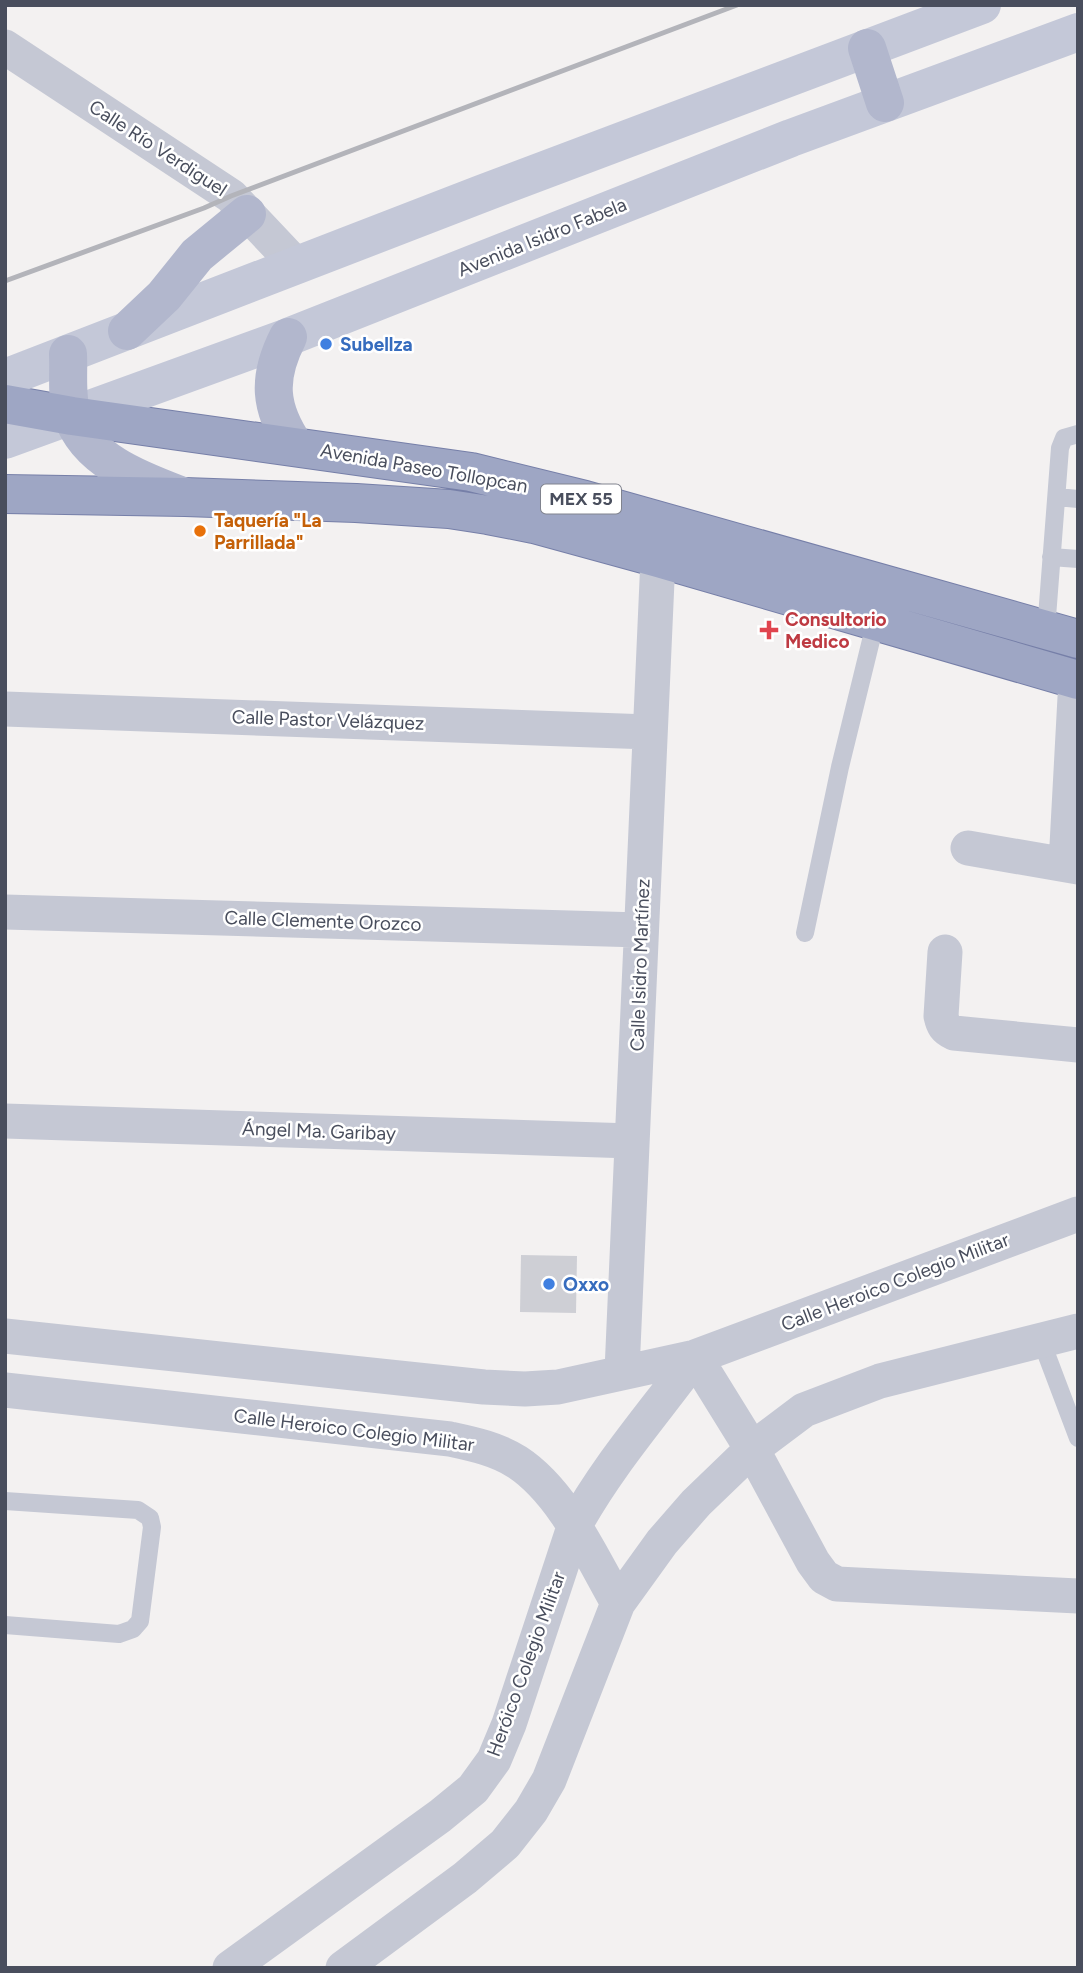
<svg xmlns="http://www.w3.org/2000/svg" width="1083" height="1973" font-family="Figtree,sans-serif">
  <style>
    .building { fill: #cecfd5 }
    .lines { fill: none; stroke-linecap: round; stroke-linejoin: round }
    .trunk-casing { stroke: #767fa8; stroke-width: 40 }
    .service { stroke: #c5c8d4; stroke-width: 18 }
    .minor { stroke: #c5c8d4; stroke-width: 35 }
    .secondary { stroke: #c4c8d8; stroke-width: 38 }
    .primary { stroke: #b2b7cd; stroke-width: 38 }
    .trunk { stroke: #9ea6c4; stroke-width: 38 }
    .rail { stroke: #b3b4ba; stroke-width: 5 }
    .shop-dot { fill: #3f7fe0; stroke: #fff; stroke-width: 2.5 }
    .food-dot { fill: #e8710a; stroke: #fff; stroke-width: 2.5 }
    .health-dot { fill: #e0444e; stroke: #fff; stroke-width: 2.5 }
    .labels { text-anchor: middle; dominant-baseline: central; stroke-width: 5; stroke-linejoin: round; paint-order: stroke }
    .shield { fill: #fff; stroke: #80838e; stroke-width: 2 }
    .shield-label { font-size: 18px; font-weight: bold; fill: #494e5d }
    .street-label { font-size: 19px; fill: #494e5d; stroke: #fff }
    .shop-label { font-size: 19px; font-weight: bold; fill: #366cbe; stroke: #fff; text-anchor: start }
    .food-label { font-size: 19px; font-weight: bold; fill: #c56008; stroke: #fff; text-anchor: start }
    .health-label { font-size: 19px; font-weight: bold; fill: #be3a42; stroke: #fff; text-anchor: start }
  </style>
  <rect width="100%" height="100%" fill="#f3f1f1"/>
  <path class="building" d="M521,1255L577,1256L576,1313L520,1312Z"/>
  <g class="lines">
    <g class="trunk-casing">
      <path id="trunk" d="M5,404L72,416L471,472L585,500L1078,639
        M5,494L185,497L356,503L449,509L488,515L534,524L658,558L1078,680"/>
    </g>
    <path class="service" d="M1057,497L1078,499
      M1051,557L1078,559
      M1046,630L1060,448L1064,438L1078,434
      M805,933L840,767L876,620
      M1041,1340L1078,1438
      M5,1501L138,1510L150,1518L152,1527L140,1621L133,1629L119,1634L5,1625"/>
    <path class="minor" d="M5,47L231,196L297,266
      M5,709L650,732
      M968,848L1078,867
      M1066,864L1076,679
      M5,912L641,930
      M945,952L941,1016C943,1025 945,1029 954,1033L1078,1045
      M5,1121L632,1141
      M5,1336L484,1387L525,1389L558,1387L695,1357L1078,1214
      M695,1357L752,1449L813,1562L824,1577L837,1584L1078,1596
      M622,1371L658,558
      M5,1390L450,1439C473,1444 497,1449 517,1462C563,1492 591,1556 618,1603
      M230,1968L440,1816L473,1789L494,1760L509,1724L574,1527C607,1466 654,1413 695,1357
      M343,1968L465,1878L505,1844L531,1811L549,1780L618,1603L662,1542L696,1503L752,1449L804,1410L880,1381L1078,1331"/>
    <path class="secondary" d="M5,378L481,194L982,5
      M5,440L288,337L791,138L1078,32"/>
    <path class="primary" d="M867,48L885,103
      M127,331L164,296L197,255L247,214
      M288,337C267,378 269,408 295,446
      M68,354C69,373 66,397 72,415C87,462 143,481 185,497"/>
    <use href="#trunk" class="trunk"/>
    <path class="rail" d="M5,281L204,208L231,196L737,5"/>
  </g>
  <g class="shop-dot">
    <circle cx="326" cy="344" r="7"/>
    <circle cx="549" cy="1284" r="7"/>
  </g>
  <circle class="food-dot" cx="200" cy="531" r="7"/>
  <path class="health-dot" d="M765.5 619.5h7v7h7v7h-7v7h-7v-7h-7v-7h7z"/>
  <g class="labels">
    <rect class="shield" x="541" y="484.5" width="80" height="29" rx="5"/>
    <g class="shield-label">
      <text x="581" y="499">MEX 55</text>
    </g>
    <g class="street-label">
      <text transform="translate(158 148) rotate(33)">Calle Río Verdiguel</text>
      <text transform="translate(542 237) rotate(-22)">Avenida Isidro Fabela</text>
      <text transform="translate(424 468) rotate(10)">Avenida Paseo Tollopcan</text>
      <text transform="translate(328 720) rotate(2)">Calle Pastor Velázquez</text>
      <text transform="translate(323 921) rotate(2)">Calle Clemente Orozco</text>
      <text transform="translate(640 965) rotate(-88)">Calle Isidro Martínez</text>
      <text transform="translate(319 1131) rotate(2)">Ángel Ma. Garibay</text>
      <text transform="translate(895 1282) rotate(-21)">Calle Heroico Colegio Militar</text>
      <text transform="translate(354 1430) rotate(7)">Calle Heroico Colegio Militar</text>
      <text transform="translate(526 1664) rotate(-70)">Heróico Colegio Militar</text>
    </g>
    <g class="shop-label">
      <text x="340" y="344">Subellza</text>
      <text x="563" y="1284">Oxxo</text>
    </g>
    <g class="food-label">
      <text x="214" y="520">Taquería "La<tspan x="214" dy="22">Parrillada"</tspan></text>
    </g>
    <g class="health-label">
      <text x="785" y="619">Consultorio<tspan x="785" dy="22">Medico</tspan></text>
    </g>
  </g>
  <rect width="1083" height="1973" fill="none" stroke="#494e5d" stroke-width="14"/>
</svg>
